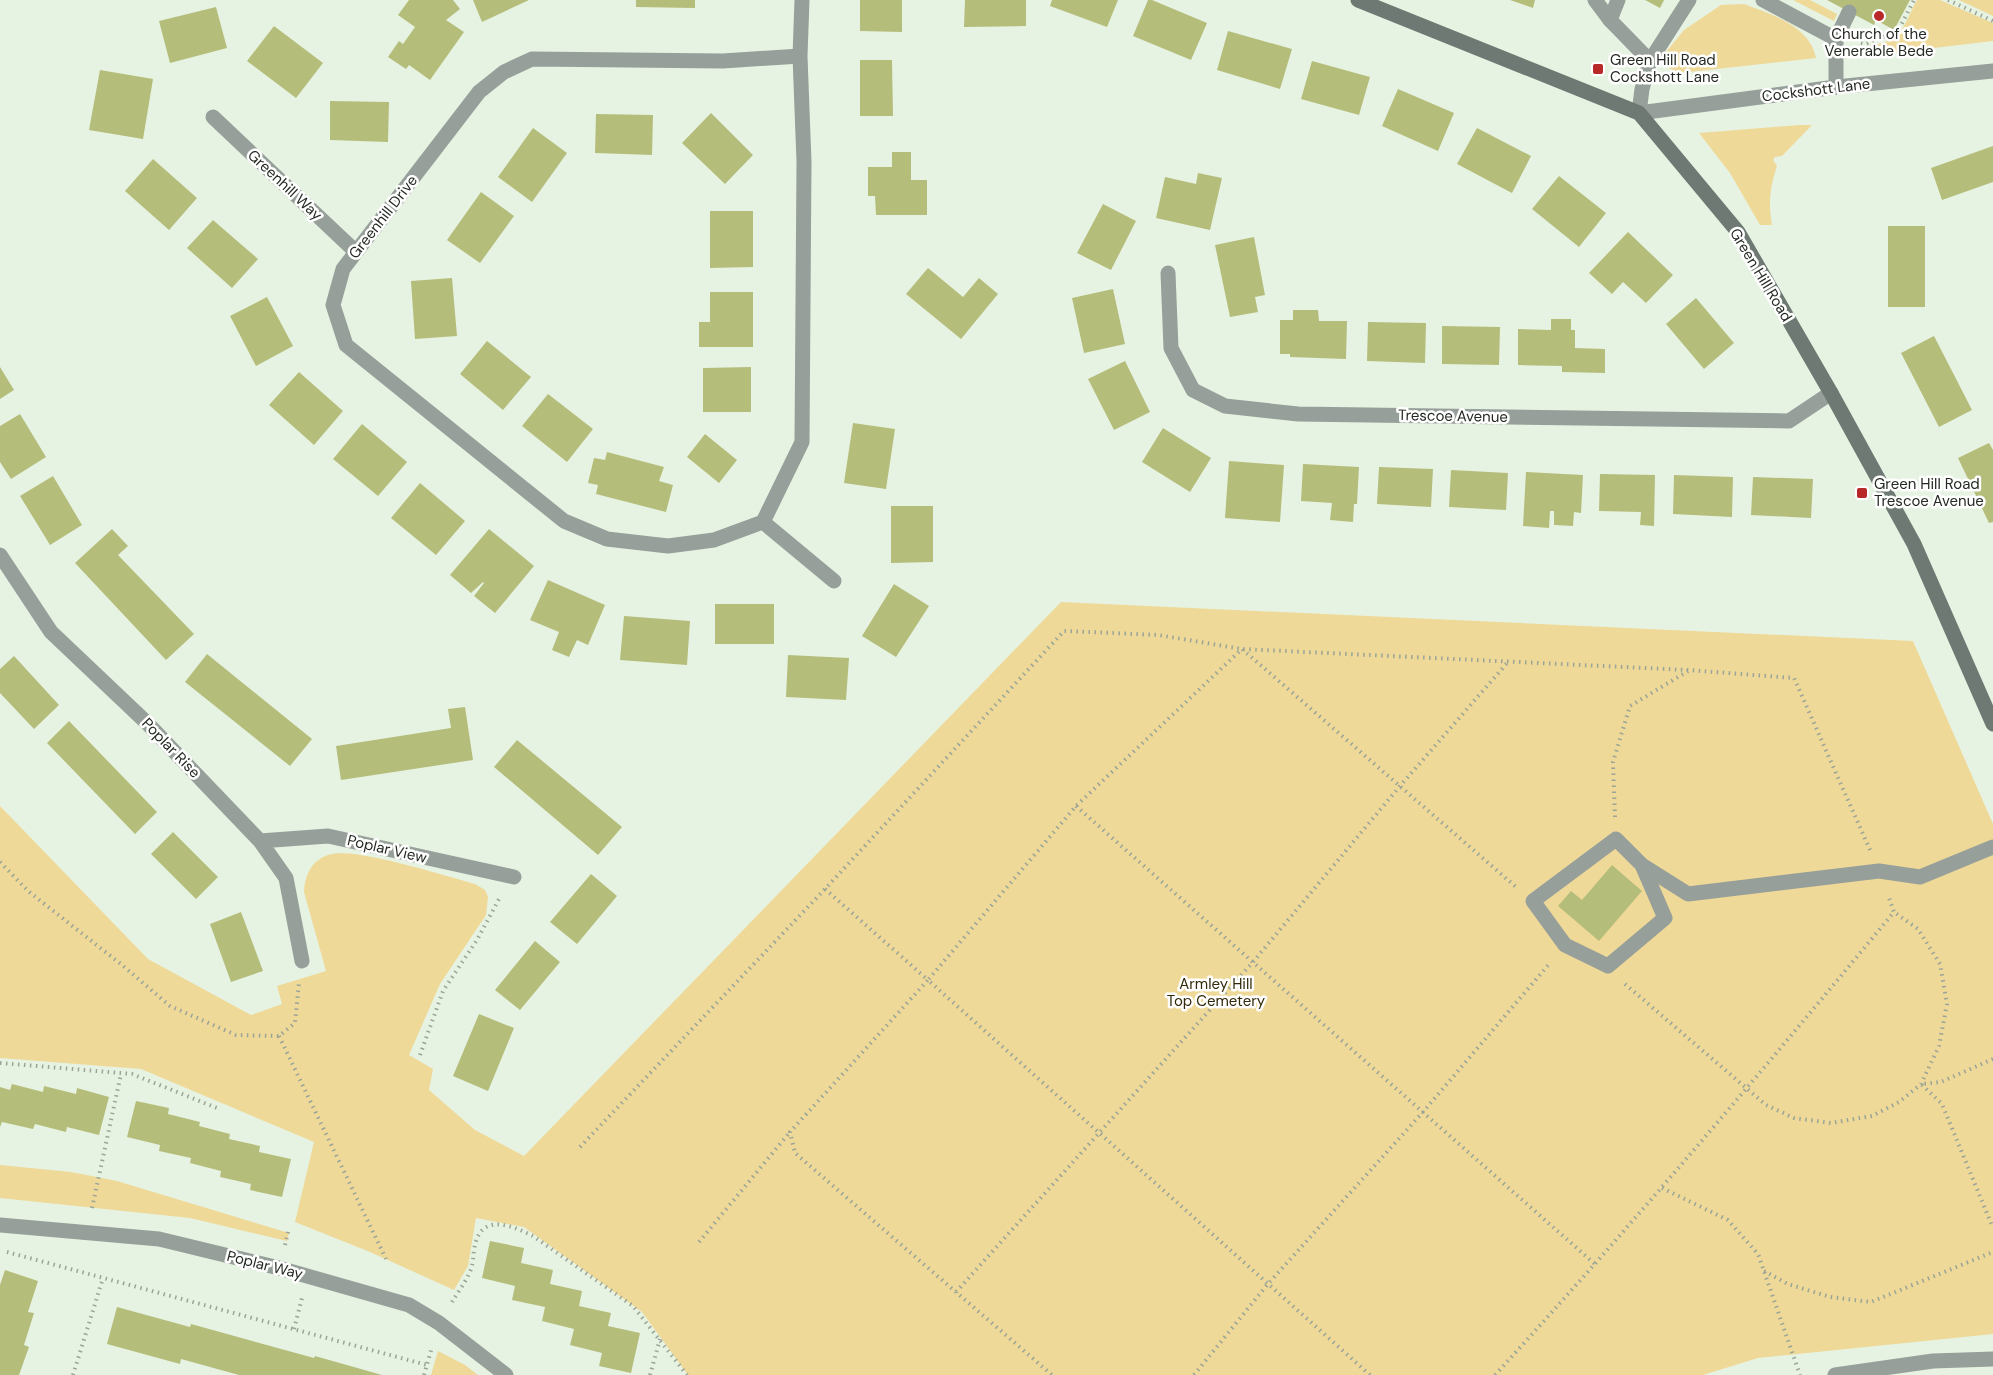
<svg xmlns="http://www.w3.org/2000/svg" width="1993" height="1375" font-family="'DM Sans',sans-serif">
  <style>
    .green { fill: #eed998 }
    .building { fill: #b5bd7b }
    .lines { fill: none; stroke-linecap: round; stroke-linejoin: round }
    .path { stroke: #9ba497; stroke-width: 4; stroke-dasharray: 1.5 4.5; stroke-linecap: butt }
    .lane { stroke: #979f9a; stroke-width: 15 }
    .street { stroke: #979f9a; stroke-width: 15 }
    .secondary { stroke: #6d7972; stroke-width: 15 }
    .poi-dot { fill: #b82828; stroke: #fff; stroke-width: 2 }
    .labels { text-anchor: middle; dominant-baseline: central; stroke-width: 5; stroke-linejoin: round; paint-order: stroke }
    .poi-label { font-size: 15px; fill: #252923; stroke: #fff; text-anchor: start }
    .street-label { font-size: 15px; fill: #252923; stroke: #fff }
    .park-label { font-size: 15px; fill: #332a0b; stroke: #fff }
  </style>
  <rect width="100%" height="100%" fill="#e7f3e2"/>
  <path class="green" d="M1793,0H1810L1837,14L1834,21Z
    M1917,0H1940L1993,23V41L1841,59L1843,49C1860,46 1885,47 1898,34C1906,26 1911,10 1917,0Z
    M1959,0H1993V16Z
    M1744,4C1771,14 1810,26 1816,58L1680,73L1662,65L1666,52L1684,30L1721,5Z
    M1800,125H1812L1782,156L1775,157L1773,160L1777,166C1770,187 1768,203 1772,225H1760L1730,173L1699,133Z
    M1061,602L1913,641L1993,824V1334L1758,1358L1703,1375H688L642,1312L524,1227L476,1218L468,1266L454,1290L370,1252L295,1222L314,1142L141,1069L0,1058V806L148,959L251,1015L282,1004L277,986L326,971L304,892C305,875 311,861 328,855C352,846 445,876 475,884L485,890L488,897L486,915L440,984L409,1055L433,1069L429,1090L475,1130L524,1156Z
    M0,1165L71,1172L117,1181L289,1233L287,1241L190,1218L0,1198Z
    M438,1351L465,1365L478,1375H431Z"/>
  <path class="building" d="M409,0H453L460,9L446,20L464,32L430,80L409,65L406,69L388,57L399,41L403,44L415,27L398,15Z
    M473,0H529L482,22Z
    M636,0H695V8L636,7Z
    M860,0H902V32L860,31Z
    M965,0H1026V26L964,27Z
    M1052,0H1118L1107,27L1050,6Z
    M1148,0H1152L1207,23L1191,60L1133,36Z
    M1510,0H1535L1533,8Z
    M1645,0H1664L1660,8Z
    M1827,0H1910L1894,30L1876,20L1874,25Z
    M216,7L227,48L170,63L159,21Z
    M274,26L323,63L296,98L247,61Z
    M1228,31L1292,49L1280,89L1217,70Z
    M860,60H892L893,116H860Z
    M1312,61L1370,77L1359,115L1301,99Z
    M100,70L153,79L143,139L89,130Z
    M1398,89L1454,113L1438,151L1382,126Z
    M330,101L389,102L388,142L330,140Z
    M711,113L753,155L725,184L682,143Z
    M596,114L653,115L652,155L595,153Z
    M533,128L567,153L532,202L498,177Z
    M1477,128L1531,156L1512,193L1457,164Z
    M1993,146V182L1942,200L1931,168Z
    M892,152H911V180H927V215H876L875,196H868V167H892Z
    M153,159L197,198L169,230L125,191Z
    M1198,173L1222,178L1210,230L1156,218L1165,177L1196,184Z
    M1559,176L1606,213L1579,247L1532,209Z
    M481,192L514,216L480,263L447,240Z
    M1103,204L1136,221L1111,270L1077,253Z
    M710,211H753V267L710,268Z
    M213,220L258,259L232,288L187,248Z
    M1888,226H1925V307H1888Z
    M1628,232L1673,275L1646,303L1623,282L1612,294L1589,273Z
    M1254,237L1265,295L1255,297L1258,312L1230,317L1215,245Z
    M928,268L963,297L979,278L998,294L961,339L906,294Z
    M452,278L457,336L415,339L411,281Z
    M1113,289L1125,344L1084,353L1072,298Z
    M710,292H753V347H699V322H710Z
    M267,297L293,346L256,366L230,316Z
    M1696,298L1734,343L1704,369L1666,324Z
    M1293,310H1318L1319,321H1347L1346,359L1290,357V354H1280V320H1293Z
    M1551,319H1571V330H1575V348L1605,349V373L1562,372V366L1518,365V329L1551,330Z
    M1368,322L1426,323L1425,363L1367,361Z
    M1442,326L1500,327L1499,365L1442,364Z
    M1934,336L1972,410L1939,427L1901,353Z
    M487,341L531,377L503,410L460,374Z
    M1125,361L1150,412L1114,430L1088,379Z
    M0,367L14,390L0,399Z
    M751,367V412H703V368Z
    M299,372L343,411L314,445L269,405Z
    M548,394L593,429L567,462L522,426Z
    M20,414L46,457L11,479L0,462V426Z
    M853,423L895,429L886,489L844,483Z
    M362,424L407,462L378,496L333,459Z
    M1163,428L1211,458L1190,492L1142,462Z
    M705,434L737,460L719,483L687,457Z
    M1989,443L1993,450V522L1989,523L1958,458Z
    M607,452L664,467L659,481L673,485L666,512L596,494L598,485L588,483L594,458L605,460Z
    M1229,461L1284,465L1280,522L1225,518Z
    M1303,464L1359,467L1357,504H1354L1353,522L1330,520L1332,503L1301,501Z
    M1379,467L1433,469L1431,507L1377,504Z
    M1451,470L1508,473L1506,510L1449,507Z
    M1526,472L1583,475L1581,513L1574,512L1573,526L1554,525V511H1550L1549,528L1523,526Z
    M1600,474L1655,475L1654,526L1640,525L1641,512L1599,511Z
    M1674,475L1733,477L1732,517L1673,514Z
    M53,476L82,525L50,545L20,496Z
    M1753,477L1813,479L1811,518L1751,515Z
    M420,483L465,521L436,555L391,518Z
    M891,506H933V562L891,563Z
    M112,529L128,546L118,555L194,634L166,660L75,563Z
    M489,529L534,566L495,613L474,596L484,583L483,582L471,593L450,575Z
    M548,580L605,605L588,645L577,640L569,657L552,650L559,632L530,620Z
    M894,584L929,606L896,657L862,636Z
    M715,604H774V644H715Z
    M624,616L690,621L687,665L620,660Z
    M207,654L312,739L290,766L185,682Z
    M788,655L849,658L846,700L786,697Z
    M14,656L59,705L34,729L0,693V669Z
    M465,707L473,760L341,780L336,746L451,728L448,709Z
    M69,721L157,812L135,834L47,743Z
    M517,740L622,827L598,855L494,767Z
    M173,832L218,877L196,899L151,854Z
    M1612,865L1642,891L1599,941L1558,906L1571,891L1582,900Z
    M591,874L617,896L577,944L550,922Z
    M241,912L263,971L231,982L210,924Z
    M535,941L560,962L520,1010L495,990Z
    M479,1014L514,1028L488,1091L453,1076Z
    M12,1084L43,1092L44,1086L76,1094L77,1088L109,1097L99,1135L67,1127L66,1132L35,1124L33,1129L2,1122L0,1127V1087L10,1090Z
    M136,1101L169,1108L168,1114L200,1122L199,1126L230,1134L229,1139L260,1146L259,1152L291,1159L282,1197L250,1190L251,1184L220,1177L221,1171L190,1163L191,1158L159,1151L160,1145L127,1137Z
    M490,1241L524,1248L521,1263L553,1270L550,1284L582,1291L579,1306L611,1313L608,1326L640,1333L631,1373L599,1366L602,1353L570,1345L574,1329L542,1321L545,1307L512,1300L515,1286L482,1278Z
    M5,1270L38,1281L28,1312L34,1313L24,1345L29,1347L19,1375H0V1285Z
    M117,1307L190,1327L191,1324L314,1358L315,1356L382,1375H239L181,1359L180,1364L107,1344Z"/>
  <g class="lines">
    <path class="path" d="M1948,0L1993,21
      M1861,43L1866,44L1898,31L1914,0
      M1076,806L1596,1265
      M1615,817L1613,762L1630,706L1688,671
      M0,862L28,891L122,965L170,1006L236,1035L279,1036L295,1023L299,983
      M825,889L928,980L790,1132L795,1153L1052,1375
      M1625,984L1766,1105L1794,1118L1831,1123L1872,1116L1899,1102L1921,1084L1939,1046L1947,1004L1940,964L1918,929L1894,912
      M279,1036L386,1259
      M420,1055L443,991L477,940L499,899
      M1993,1059L1941,1082L1921,1084L1942,1104L1993,1228
      M0,1063L132,1074L217,1108
      M580,1147L825,889L1064,631L1158,635L1242,649L1688,670L1794,678L1870,850
      M1662,1188L1728,1220L1758,1254L1800,1375
      M92,1208L121,1074
      M699,1242L790,1132
      M285,1245L289,1228
      M7,1252L427,1365
      M1764,1271L1788,1284L1830,1297L1871,1302L1993,1252
      M956,1292L1253,962L1400,786L1508,662
      M452,1302C458,1292 467,1280 471,1269C474,1260 473,1250 476,1241C485,1213 515,1227 533,1236L633,1306L687,1375
      M294,1329L302,1298
      M73,1375L103,1278
      M424,1375L432,1347
      M650,1375L660,1339
      M1194,1375L1267,1285L1423,1112L1550,963
      M1370,1375L928,980L1076,806L1242,649L1516,887
      M1495,1375C1633,1224 1764,1069 1894,912L1888,895"/>
    <path class="lane" d="M1595,0L1610,20L1650,61
      M1763,0L1836,39V87
      M1836,39L1849,12
      M1639,113L1642,89L1650,61L1689,0
      M1616,839L1642,865L1665,918L1608,966L1565,945L1533,901Z
      M1642,865L1688,894L1879,871L1920,877L1993,847"/>
    <path class="street" d="M1610,20L1618,0
      M800,56L723,61L532,59L504,72L479,92L343,269L333,305L346,345L564,521L607,539L668,546L714,540L763,522L802,442L804,162L800,56L802,0
      M1639,113L1836,87L1993,71
      M213,117L356,252
      M1168,273L1171,348L1193,390L1225,406L1298,414L1789,421L1831,393
      M763,522L834,581
      M0,555L51,632L147,723L260,841L286,878L302,961
      M260,841L328,836L514,877
      M0,1225L159,1239L279,1268L409,1305L439,1323L506,1375
      M1835,1375L1933,1361L1993,1359"/>
    <path class="secondary" d="M1358,0L1639,113L1738,232L1831,393L1914,544L1993,724"/>
  </g>
  <g class="poi-dot">
    <circle cx="1879" cy="16" r="6"/>
    <rect x="1592" y="63" width="12" height="12" rx="3"/>
    <rect x="1856" y="487" width="12" height="12" rx="3"/>
  </g>
  <g class="labels">
    <g class="poi-label">
      <text x="1879" y="34" text-anchor="middle">Church of the<tspan x="1879" dy="17">Venerable Bede</tspan></text>
      <text x="1610" y="60">Green Hill Road<tspan x="1610" dy="17">Cockshott Lane</tspan></text>
      <text x="1874" y="484">Green Hill Road<tspan x="1874" dy="17">Trescoe Avenue</tspan></text>
    </g>
    <g class="street-label">
      <text transform="translate(1816 90) rotate(-7)">Cockshott Lane</text>
      <text transform="translate(285 185) rotate(43)">Greenhill Way</text>
      <text transform="translate(383 217) rotate(-52)">Greenhill Drive</text>
      <text transform="translate(1761 275) rotate(59)">Green Hill Road</text>
      <text transform="translate(1453 416) rotate(1)">Trescoe Avenue</text>
      <text transform="translate(171 748) rotate(46)">Poplar Rise</text>
      <text transform="translate(387 849) rotate(13)">Poplar View</text>
      <text transform="translate(265 1265) rotate(14)">Poplar Way</text>
    </g>
    <g class="park-label">
      <text x="1216" y="984">Armley Hill<tspan x="1216" dy="17">Top Cemetery</tspan></text>
    </g>
  </g>
</svg>
